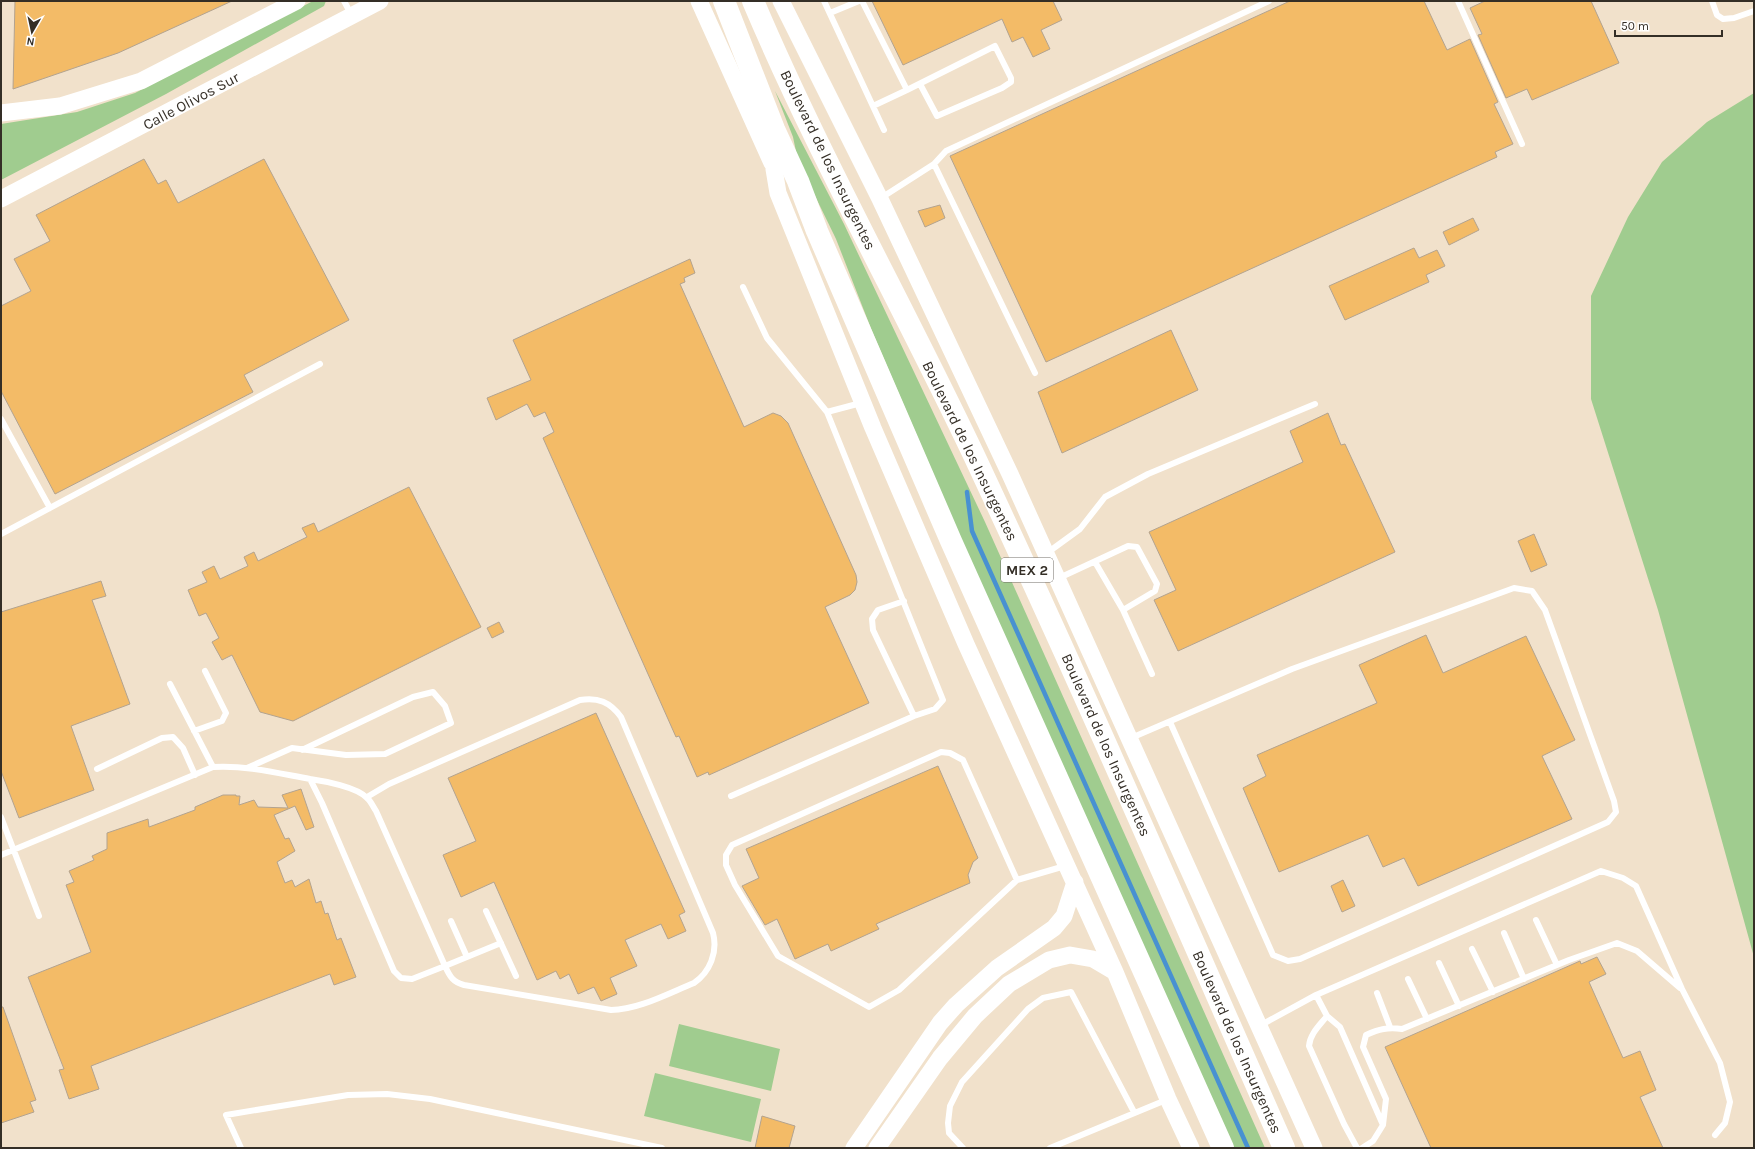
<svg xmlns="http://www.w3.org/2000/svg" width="1755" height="1149" font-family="Karla,sans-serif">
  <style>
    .green { fill: #a0cc8f }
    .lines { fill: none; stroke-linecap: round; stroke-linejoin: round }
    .stream { stroke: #4891d1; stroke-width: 4.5 }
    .building { fill: #f3bb67; stroke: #b3a38f }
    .lane { stroke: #fff; stroke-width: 6 }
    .secondary { stroke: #fff; stroke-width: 17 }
    .highway { stroke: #fff; stroke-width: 22 }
    .labels { text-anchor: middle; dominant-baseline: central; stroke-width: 3.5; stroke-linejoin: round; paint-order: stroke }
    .shield { fill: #fff; stroke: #716d67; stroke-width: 1 }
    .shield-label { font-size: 14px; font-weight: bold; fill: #342e26 }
    .street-label { font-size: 15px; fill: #342e26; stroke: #fff }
  </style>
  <rect width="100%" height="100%" fill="#f1e1cb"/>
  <path class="green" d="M313,1H326L324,6L166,94L1,180V124L77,112L135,93Z
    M775,91L844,224L985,522L1265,1148H1231L1053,753L872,331L836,239L798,161L793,137Z
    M1754,93V957L1658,610L1591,399V296L1628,217L1662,162L1707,122Z
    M679,1024L780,1049L771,1091L669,1066Z
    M655,1073L761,1099L751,1142L644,1116Z"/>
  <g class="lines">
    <path class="stream" d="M967,492L972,531L1248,1148"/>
  </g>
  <path class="building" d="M15,1H232L118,53L13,89Z
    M872,1H1053L1062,20L1041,30L1050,49L1033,57L1023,37L1012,42L1002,19L903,65Z
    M1290,1H1424L1447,50L1470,39L1498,102L1494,104L1513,144L1495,152L1497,157L1046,362L950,156Z
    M1485,1H1591L1619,63L1532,100L1527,89L1506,98L1478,35L1482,34L1470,8Z
    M144,159L158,184L166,180L178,203L264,159L349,320L244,375L253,392L55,494L1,391V306L31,291L14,259L50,241L36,215Z
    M940,205L945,218L925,227L918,211Z
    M1473,218L1479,230L1449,245L1443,232Z
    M1414,248L1419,258L1437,250L1445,266L1426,275L1429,282L1345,320L1329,286Z
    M690,259L695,273L684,278L685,282L680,284L744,427L773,413L781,416L788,423L856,575L857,582L855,590L850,595L825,607L869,703L709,775L708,772L697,777L679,736L676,737L543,438L554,432L545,412L534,417L527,404L496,420L487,398L531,380L513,340Z
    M1171,330L1198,390L1062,453L1038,392Z
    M1328,413L1341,445L1345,444L1395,552L1178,651L1154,600L1176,590L1149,532L1303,462L1290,431Z
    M409,487L481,627L293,721L260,712L232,655L222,660L212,642L219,638L206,613L199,616L188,590L207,582L202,572L214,566L220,579L248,566L244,557L254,552L258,561L307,537L302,528L314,523L318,532Z
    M1534,534L1547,565L1531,572L1518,541Z
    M101,581L106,596L92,600L130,704L71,726L94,790L19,818L1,771V612Z
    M499,622L504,632L492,638L487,628Z
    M1426,635L1443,673L1526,636L1575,740L1542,756L1572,819L1418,886L1404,858L1383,867L1368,835L1279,872L1243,788L1266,776L1257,755L1377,703L1359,665Z
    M596,713L685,912L679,915L686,931L668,939L661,924L625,940L637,966L610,978L617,994L601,1001L594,987L578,994L569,974L560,979L556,971L537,980L494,882L461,897L443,855L476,841L448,778Z
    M938,766L978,858L973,862L968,875L970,883L876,924L879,929L831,951L828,944L795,959L777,919L765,925L742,886L759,878L746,849Z
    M301,789L314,827L306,830L295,806L274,815L285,839L289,838L295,851L277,862L285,883L292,880L295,887L309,879L316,903L321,901L325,914L328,913L337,940L341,938L356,977L334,985L330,974L91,1066L99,1089L69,1099L59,1070L64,1069L28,977L91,952L66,885L74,882L69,871L94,860L92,856L107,849V833L148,819L149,827L195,810V807L223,795H236V796H240L239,805L254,800L258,807L288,808L282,795Z
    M1343,880L1355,906L1342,912L1331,886Z
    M1597,957L1606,974L1589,982L1623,1058L1640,1051L1656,1090L1640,1097L1663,1148H1431L1385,1047L1580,961L1581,964Z
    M1,1007H3L36,1100L30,1102L34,1112L1,1123Z
    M762,1116L795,1126L789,1148H755Z"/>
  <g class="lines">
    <path class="lane" d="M344,1L351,14
      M824,1L884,130
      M862,1L907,90L995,46L1011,78V82L1002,88L937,116L920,84
      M1458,1L1522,144
      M1712,1L1717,15L1723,19L1734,18L1754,11
      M830,13L859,1
      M873,106L907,90
      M934,164L1035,373
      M881,198L934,164L946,151L1269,1
      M743,287L767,338L827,412L861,403
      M1,419L50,508
      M1,534L320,364
      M1047,553L1080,529L1105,497L1148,474L1315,404
      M1095,562L1123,610
      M1059,578L1128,546L1137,547L1157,584L1155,591L1123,610L1152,674
      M904,601L878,610L872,619L873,630L914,716
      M170,684L213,767
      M194,731L222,721L226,713L205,671
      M1131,738L1292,669L1514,588L1532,591L1545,610L1614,801L1616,812L1608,822L1300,959L1288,961L1273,955L1170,722
      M247,768L292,748L346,755L385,754L451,723L445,706L433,692L413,697L302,750
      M97,769L162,738L173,737L183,748L195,775
      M310,779C324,781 357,787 367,798C371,801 373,807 376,811L445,966L412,979L401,978L394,971L322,803Z
      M731,796L914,716L935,709L943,700L827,412
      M367,797L389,784L580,700C598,697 610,702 621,717L713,933C718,952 710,972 694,983C669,993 638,1010 611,1010L464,985C453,982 450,977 445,966L501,943
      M1,817L39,916
      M1,855L213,767C246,765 277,773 310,779
      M1017,880L963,760L950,753L941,752L732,845L726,855V865L735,885L778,956L869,1007L899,990L1017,880L1065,866
      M486,911L516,976
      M1536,920L1557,965
      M451,921L467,957
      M1504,933L1524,979
      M1472,949L1493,992
      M1439,963L1459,1006
      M1408,979L1427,1019
      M1377,993L1390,1027
      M1316,995L1327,1016L1340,1027L1383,1125L1373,1141L1362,1148
      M1327,1016C1319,1026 1310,1034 1309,1046L1344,1124L1357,1148
      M1261,1025L1316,995L1601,871L1623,878L1636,886L1682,989L1720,1063L1730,1102L1725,1123L1715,1135
      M1383,1125L1386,1099L1363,1047L1366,1035C1379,1029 1388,1027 1402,1029L1569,960L1617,943L1637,951L1680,988
      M241,1148L226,1115L348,1095L387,1094L430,1099L662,1148
      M963,1148L949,1133L948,1123L950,1106L962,1082L1028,1009L1043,998L1071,992L1134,1112
      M1050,1148L1166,1100"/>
    <path class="secondary" d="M699,1L772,163
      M781,1L880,199L1010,474L1314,1148
      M1,113L60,106L141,81L297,1
      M774,132V169L778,193L873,428L966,644L1115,972L1168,1099L1191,1148
      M1,199L380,1
      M854,1148L940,1023L956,1005L997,968L1054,928L1064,916L1075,882
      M877,1148L940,1058L975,1016L1009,984L1049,960L1070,955L1093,959L1115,972"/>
    <path class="highway" d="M724,1L774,129L798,181L817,231L951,541L1223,1148
      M753,1C820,159 905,309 978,464C1084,690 1183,919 1284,1148"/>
  </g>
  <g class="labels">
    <rect class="shield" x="1001" y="558" width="52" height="24" rx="3"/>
    <g class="shield-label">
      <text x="1027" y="570">MEX 2</text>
    </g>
    <g class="street-label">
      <text transform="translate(191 101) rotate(-28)">Calle Olivos Sur</text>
      <text transform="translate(828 160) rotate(64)">Boulevard de los Insurgentes</text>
      <text transform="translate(970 451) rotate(64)">Boulevard de los Insurgentes</text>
      <text transform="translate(1106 745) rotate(66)">Boulevard de los Insurgentes</text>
      <text transform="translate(1237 1042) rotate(66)">Boulevard de los Insurgentes</text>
    </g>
  </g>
  <rect width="1755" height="1149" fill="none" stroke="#342e26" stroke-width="4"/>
  <g transform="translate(32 32) rotate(189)" stroke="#ffffff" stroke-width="3" paint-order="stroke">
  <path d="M0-3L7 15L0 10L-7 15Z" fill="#342e26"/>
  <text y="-6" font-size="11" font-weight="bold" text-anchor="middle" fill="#342e26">N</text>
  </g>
  <path d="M1615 30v6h107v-6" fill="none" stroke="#342e26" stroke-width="2"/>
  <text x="1621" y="30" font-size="12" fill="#342e26" stroke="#ffffff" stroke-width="3" paint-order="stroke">50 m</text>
</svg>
